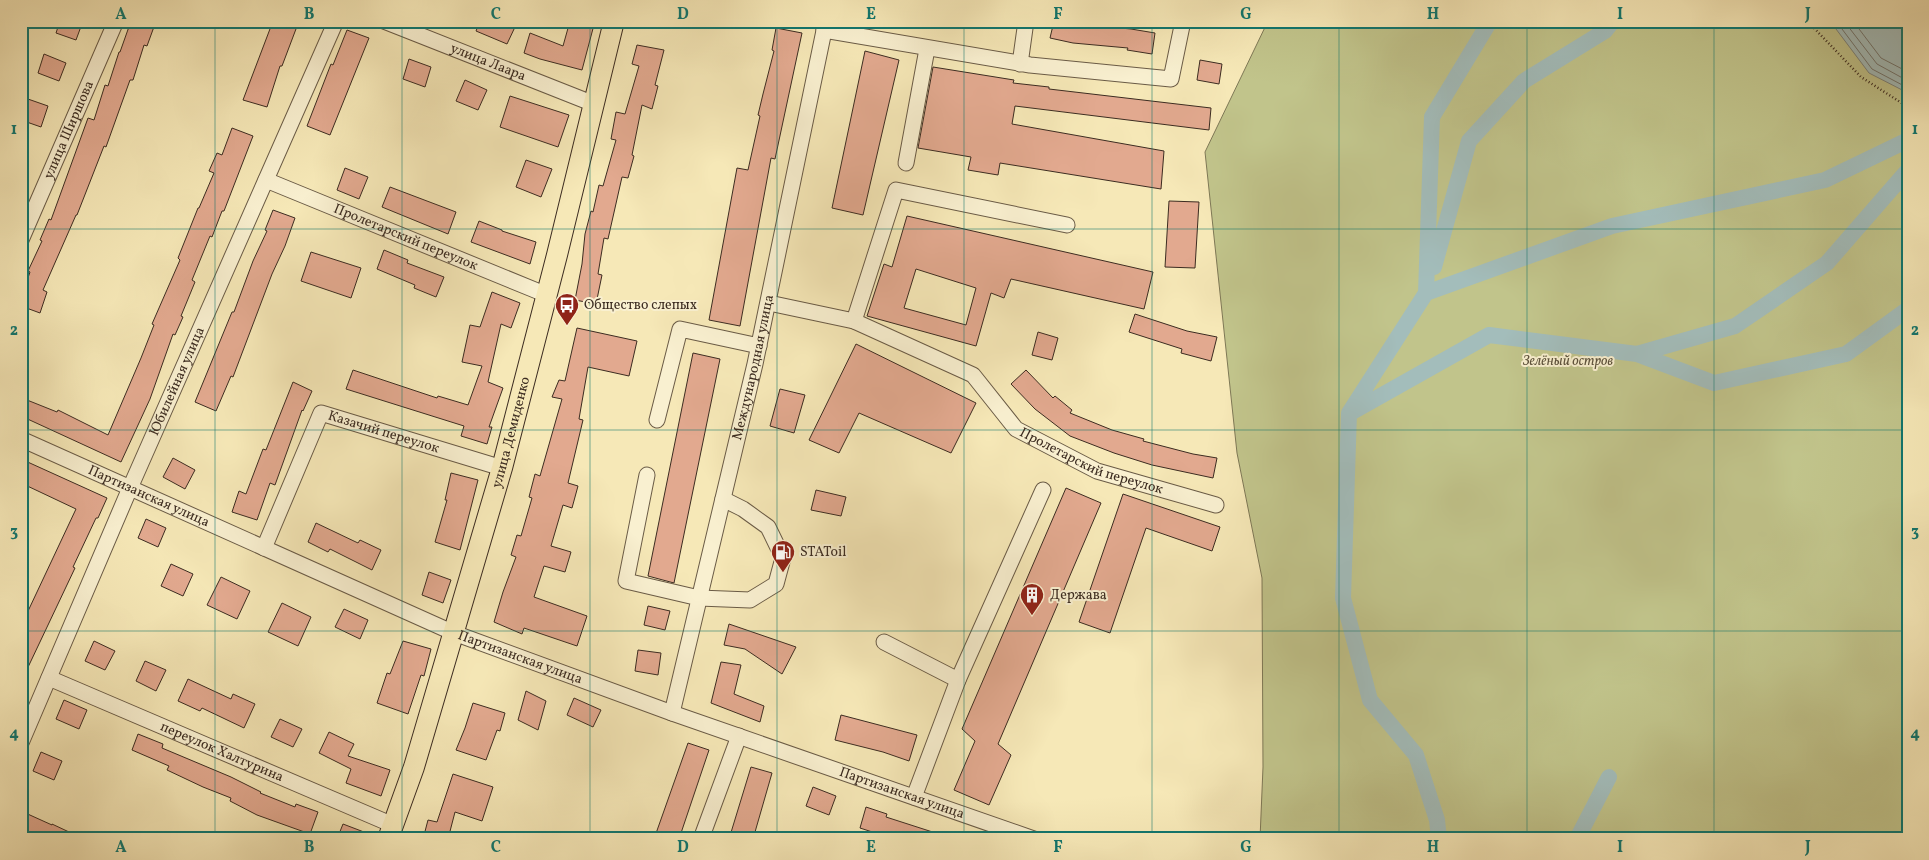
<svg xmlns="http://www.w3.org/2000/svg" width="1929" height="860" font-family="Vollkorn,serif">
  <style>
    .green { fill: #c1c48b; stroke: #7e7856 }
    .water { fill: #a3bdbb; stroke: #7a837d }
    .lines { fill: none; stroke-linecap: round; stroke-linejoin: round }
    .shore { stroke: #70746e; stroke-width: 1 }
    .canal { stroke: #a3bdbb; stroke-width: 16 }
    .building { fill: #e2a98f; stroke: #3c2c21; fill-rule: evenodd }
    .minor-casing { stroke: #6a5b46; stroke-width: 17 }
    .major-casing { stroke: #3c2c21; stroke-width: 22 }
    .path { stroke: #3c2c21; stroke-width: 2.5; stroke-dasharray: 1 2.5; stroke-linecap: butt }
    .minor { stroke: #f9f0d0; stroke-width: 15 }
    .major { stroke: #f6e8b7; stroke-width: 20 }
    .grid { fill: none; stroke: #0f766e; stroke-width: 1; stroke-opacity: 0.55 }
    .labels { text-anchor: middle; dominant-baseline: central; stroke-width: 4; stroke-linejoin: round; paint-order: stroke }
    .street-label { font-size: 14px; fill: #3c2c21; stroke: #f9f0d0 }
    .poi-label { font-size: 14px; fill: #3c2c21; stroke: #f9f0d0; text-anchor: start }
    .park-label { font-size: 14px; font-style: italic; fill: #5d523c; stroke: #f9f0d0 }
    .neatline { fill: none; stroke: #0f766e; stroke-width: 2 }
    .grid-label { font-size: 16px; text-anchor: middle; font-weight: bold; fill: #0f766e }
  </style>
  <rect width="100%" height="100%" fill="#f6e8b7"/>
  <filter id="stains"><feTurbulence type="fractalNoise" baseFrequency=".004" numOctaves="4"/><feColorMatrix values="0 0 0 0 .2 0 0 0 0 .09 0 0 0 0 .02 0 0 0 .5 -.17"/></filter>
  <radialGradient id="worn" r=".72"><stop offset=".6" stop-color="#630" stop-opacity="0"/><stop offset="1" stop-color="#630" stop-opacity=".3"/></radialGradient>
  <path class="green" d="M1268,21H1908V839H1260L1263,767L1262,578L1237,453L1205,152Z"/>
  <path class="water" d="M1830,21H1908V93L1869,73Z"/>
  <g class="lines">
    <path class="shore" d="M1836,21L1872,69L1908,88
      M1844,21L1877,64L1908,81
      M1853,21L1881,58L1908,72"/>
    <path class="canal" d="M1434,267L1469,141L1524,81L1605,31L1613,21
      M1426,293L1612,226L1825,180L1908,140
      M1637,354L1714,383L1846,354L1908,309
      M1352,412L1489,335L1637,354L1735,326L1827,263L1908,170
      M1439,839L1437,820L1416,755L1370,700L1343,598L1349,413L1426,293L1432,117L1490,21
      M1577,839L1609,777"/>
  </g>
  <path class="building" d="M60,21H83L76,40L56,33Z
    M131,21H147L155,24L147,46L144,45L133,80H130L106,147L104,146L77,215H76L43,290L47,292L40,313L21,306V298L30,272L28,271L42,241L40,240L49,219L51,220L88,118L94,120L105,85L108,86L119,52H120Z
    M273,21H299L282,66H280L267,107L243,100Z
    M480,21H501L515,27L507,44L476,31Z
    M570,21H595L582,70L540,59L524,53L530,33L563,46Z
    M1054,21H1078L1077,24L1131,29L1155,33L1152,54L1127,50L1128,48L1073,43L1050,38Z
    M776,28L802,33L775,159L771,158L740,326L709,320L737,168L748,170L760,116L758,115L763,94L774,51L772,50Z
    M347,30L369,38L330,135L307,126L331,64L333,65Z
    M637,45L664,50L655,85L658,86L652,109L642,105L632,155L634,156L628,178L622,177L608,239L604,238L598,274L602,275L596,304L575,300L582,264L585,234L591,211L593,212L599,185L603,186L616,140L611,139L616,112L625,114L639,66L632,64Z
    M865,51L899,60L863,215L832,208Z
    M44,54L66,63L59,81L38,73Z
    M409,59L431,67L425,87L403,79Z
    M1200,60L1222,64L1219,84L1197,80Z
    M933,67L1014,80L1013,83L1049,87V89L1211,108L1209,130L1015,106L1012,124L1164,151L1161,189L1000,163L998,175L968,170L971,157L918,148Z
    M465,80L487,90L478,110L456,101Z
    M510,96L569,115L558,147L500,127Z
    M25,98L48,106L41,127L21,120V110Z
    M232,128L253,136L224,211H222L212,237L210,236L192,280L195,282L181,316L183,317L175,335L173,334L150,399L121,462L21,416L27,400L57,412L58,410L108,435L141,358L154,325L152,324L180,260L178,258L198,208H199L214,173L209,171L217,153L222,155Z
    M526,160L552,169L541,197L516,187Z
    M345,168L368,177L359,199L337,190Z
    M390,187L456,212L448,234L382,207Z
    M1169,201L1199,202L1195,268L1165,267Z
    M273,210L295,218L285,246L272,274L233,377L231,376L216,411L195,402L232,312H234L253,261L267,231L265,230Z
    M907,216L1153,272L1144,309L1011,279L1004,298L991,293L976,346L867,316L884,264L892,267ZM916,269L976,288L966,325L904,308Z
    M479,221L502,230V231L536,242L530,264L471,242Z
    M384,250L408,260L407,263L444,277L436,297L414,288L415,285L377,269Z
    M311,252L361,268L351,298L301,281Z
    M492,292L520,303L511,328L501,324L488,382L503,388L489,427H492L487,444L461,436L464,426L346,389L353,370L437,398L438,396L468,405L482,366L462,362L470,325L480,327Z
    M1135,314L1187,331L1217,337L1211,361L1181,353L1182,349L1129,332Z
    M577,328L637,341L629,376L588,367L579,419L583,420L568,483L578,486L572,508L563,505L551,546L571,552L565,572L544,566L534,597L587,616L577,646L524,628L522,634L494,622L503,592L516,557L511,555L517,535L521,536L532,498L529,497L535,474L540,476L562,399L552,397L559,380L565,381Z
    M1038,332L1058,338L1052,360L1032,355Z
    M856,344L976,403L951,453L859,413L839,453L809,440Z
    M693,353L720,359L674,583L648,576Z
    M1026,370L1053,398L1055,396L1072,410L1070,413L1112,430L1144,439L1143,441L1193,454L1217,458L1213,478L1152,465L1114,453L1070,436L1035,409L1011,384Z
    M293,382L312,391L303,411L302,410L275,485L270,483L257,520L232,512L239,491L246,494L263,449L266,450Z
    M780,389L805,395L794,433L770,426Z
    M173,458L195,470L185,489L163,477Z
    M21,459L107,498L98,518H96L73,567L75,568L21,682V626L76,509L21,483Z
    M451,473L478,480L460,550L435,542L447,500H445Z
    M1066,488L1101,503L998,744L1011,755L989,805L954,790L975,741L962,729Z
    M816,490L846,497L841,516L811,510Z
    M1123,494L1220,527L1212,551L1146,528L1110,633L1079,622Z
    M146,519L166,528L158,547L138,538Z
    M316,523L358,543L360,540L381,550L372,570L330,549L328,552L308,542Z
    M171,564L193,574L183,596L161,586Z
    M429,572L451,580L443,603L422,595Z
    M221,577L250,591L237,619L207,605Z
    M282,603L311,617L298,646L268,632Z
    M648,606L670,611L665,630L644,625Z
    M344,609L368,620L360,639L335,627Z
    M729,624L796,647L782,674L745,649L724,645Z
    M94,641L115,651L105,670L85,661Z
    M403,641L431,649L424,676L421,675L408,714L377,703L387,673L390,674Z
    M638,650L661,653L658,675L635,671Z
    M145,661L166,670L156,691L136,681Z
    M721,662L741,665L734,694L764,706L760,722L711,703Z
    M188,679L231,699L233,694L255,704L244,728L202,708L200,711L178,701Z
    M526,691L546,701L538,730L518,720Z
    M574,698L601,710L593,727L567,715Z
    M64,700L87,710L79,729L56,719Z
    M473,703L505,713L500,731L497,730L486,760L456,750L465,728Z
    M841,715L917,735L909,761L883,752L835,740Z
    M280,719L302,729L293,747L271,737Z
    M329,732L354,744L348,756L390,770L381,796L346,783L351,769L319,753Z
    M138,734L163,744L162,748L231,777L261,792L260,793L295,807L296,804L318,812L310,834L257,815L230,801L231,798L203,787L167,770L169,766L132,750Z
    M688,743L709,750L679,839H654Z
    M41,752L62,761L54,780L33,771Z
    M751,767L772,773L753,839H729Z
    M453,774L493,787L482,821L455,812L448,839H423L428,820L437,822Z
    M813,787L836,796L829,815L806,806Z
    M866,807L887,814L886,817L945,836V839H894L860,828Z
    M21,811L52,825V824L84,839H30L21,835Z
    M343,824L377,837L376,839H337Z"/>
  <g class="lines">
    <g class="minor-casing">
      <g id="minor">
        <path id="s1" d="M384,21L594,104"/>
        <path d="M824,30L1030,65L1171,79L1183,21"/>
        <path d="M1020,64L1026,21"/>
        <path d="M906,163L927,49"/>
        <path id="s2" d="M266,180L547,295"/>
        <path id="s3" d="M21,240L116,21"/>
        <path d="M769,303L854,321L896,190L1067,225"/>
        <path id="s4" d="M854,321L973,375L1016,429L1097,471L1216,505"/>
        <path d="M657,420L680,329L759,346"/>
        <path id="s5" d="M21,439L454,633L672,713L1034,839"/>
        <path d="M647,475L626,581L699,598L750,600L776,584L783,558L768,527L743,509L723,499"/>
        <path id="s6" d="M264,548L321,413L502,468"/>
        <path d="M884,642L958,680"/>
        <path id="s7" d="M49,678L393,825"/>
        <path id="s8" d="M672,713L755,364L826,21"/>
        <path id="s9" d="M21,743L130,488L336,21"/>
        <path d="M914,797L958,680L1043,490"/>
        <path d="M701,839L739,736"/>
      </g>
    </g>
    <g class="major-casing">
      <g id="major">
        <path id="s10" d="M388,839L414,767L502,468L557,255L614,21"/>
      </g>
    </g>
    <path class="path" d="M1814,21V28L1861,77L1908,107"/>
    <use href="#minor" class="minor"/>
    <use href="#major" class="major"/>
  </g>
  <path class="grid" d="M215,21V839M402,21V839M590,21V839M777,21V839M964,21V839M1152,21V839M1339,21V839M1527,21V839M1714,21V839M21,229H1908M21,430H1908M21,631H1908"/>
  <defs>
    <g id="bus-pin" transform="scale(1.25)"><path d="M0 17L-7.5 6A9.5 9.5 0 1 1 7.5 6Z" fill="#8f2418" stroke="#f9f0d0"/><path d="M-5-6H5V4H4V6H2V4H-2V6H-4V4H-5ZM-3.5-4V0h7V-4ZM-3.5 1.2v1.5H-2V1.2ZM2 1.2v1.5H3.5V1.2Z" fill="#fff"/></g>
    <g id="fuel-pin" transform="scale(1.25)"><path d="M0 17L-7.5 6A9.5 9.5 0 1 1 7.5 6Z" fill="#8f2418" stroke="#f9f0d0"/><path d="M-5.5-6h7V0h2V4h1.3V-2.5L3-4.5l.8-.8L6-3V5H2.5V1h-1V6h-7ZM-4.2-4.7v3.2H.2V-4.7Z" fill="#fff"/></g>
    <g id="building-pin" transform="scale(1.25)"><path d="M0 17L-7.5 6A9.5 9.5 0 1 1 7.5 6Z" fill="#8f2418" stroke="#f9f0d0"/><path d="M-4-6H4V6H1V3H-1V6H-4ZM-2.5-4.3h1.7v1.8h-1.7ZM.8-4.3h1.7v1.8H.8ZM-2.5-1h1.7V.8h-1.7ZM.8-1h1.7V.8H.8Z" fill="#fff"/></g>
  </defs>
  <g fill-rule="evenodd">
    <use href="#bus-pin" x="567" y="305"/>
    <use href="#fuel-pin" x="783" y="552"/>
    <use href="#building-pin" x="1032" y="595"/>
  </g>
  <g class="labels">
    <g class="street-label">
      <text stroke="none"><textPath href="#s1" startOffset="112">улица Лаара</textPath></text>
      <text stroke="none"><textPath href="#s3" startOffset="120">улица Ширшова</textPath></text>
      <text stroke="none"><textPath href="#s2" startOffset="151">Пролетарский переулок</textPath></text>
      <text stroke="none"><textPath href="#s8" startOffset="355">Международная улица</textPath></text>
      <text stroke="none"><textPath href="#s9" startOffset="394">Юбилейная улица</textPath></text>
      <text stroke="none"><textPath href="#s6" startOffset="212">Казачий переулок</textPath></text>
      <text stroke="none"><textPath href="#s10" startOffset="425">улица Демиденко</textPath></text>
      <text stroke="none"><textPath href="#s4" startOffset="282">Пролетарский переулок</textPath></text>
      <text stroke="none"><textPath href="#s5" startOffset="140">Партизанская улица</textPath></text>
      <text stroke="none"><textPath href="#s5" startOffset="545">Партизанская улица</textPath></text>
      <text stroke="none"><textPath href="#s7" startOffset="188">переулок Халтурина</textPath></text>
      <text stroke="none"><textPath href="#s5" startOffset="950">Партизанская улица</textPath></text>
    </g>
    <g class="poi-label">
      <text x="584" y="305">Общество слепых</text>
      <text x="800" y="552">STAToil</text>
      <text x="1050" y="595">Держава</text>
    </g>
    <g class="park-label">
      <text x="1568" y="361">Зелёный остров</text>
    </g>
  </g>
  <rect width="1929" height="860" fill="none" stroke="#f6e8b7" stroke-width="55"/>
  <rect x="28" y="28" width="1874" height="804" class="neatline"/>
  <g class="grid-label">
    <text x="121" y="19">A</text>
    <text x="309" y="19">B</text>
    <text x="496" y="19">C</text>
    <text x="683" y="19">D</text>
    <text x="871" y="19">E</text>
    <text x="1058" y="19">F</text>
    <text x="1246" y="19">G</text>
    <text x="1433" y="19">H</text>
    <text x="1620" y="19">I</text>
    <text x="1808" y="19">J</text>
    <text x="14" y="134">1</text>
    <text x="1915" y="134">1</text>
    <text x="14" y="335">2</text>
    <text x="1915" y="335">2</text>
    <text x="14" y="536">3</text>
    <text x="1915" y="536">3</text>
    <text x="14" y="738">4</text>
    <text x="1915" y="738">4</text>
    <text x="121" y="852">A</text>
    <text x="309" y="852">B</text>
    <text x="496" y="852">C</text>
    <text x="683" y="852">D</text>
    <text x="871" y="852">E</text>
    <text x="1058" y="852">F</text>
    <text x="1246" y="852">G</text>
    <text x="1433" y="852">H</text>
    <text x="1620" y="852">I</text>
    <text x="1808" y="852">J</text>
  </g>
  <rect width="100%" height="100%" filter="url(#stains)"/>
  <rect width="100%" height="100%" fill="url(#worn)"/>
</svg>
